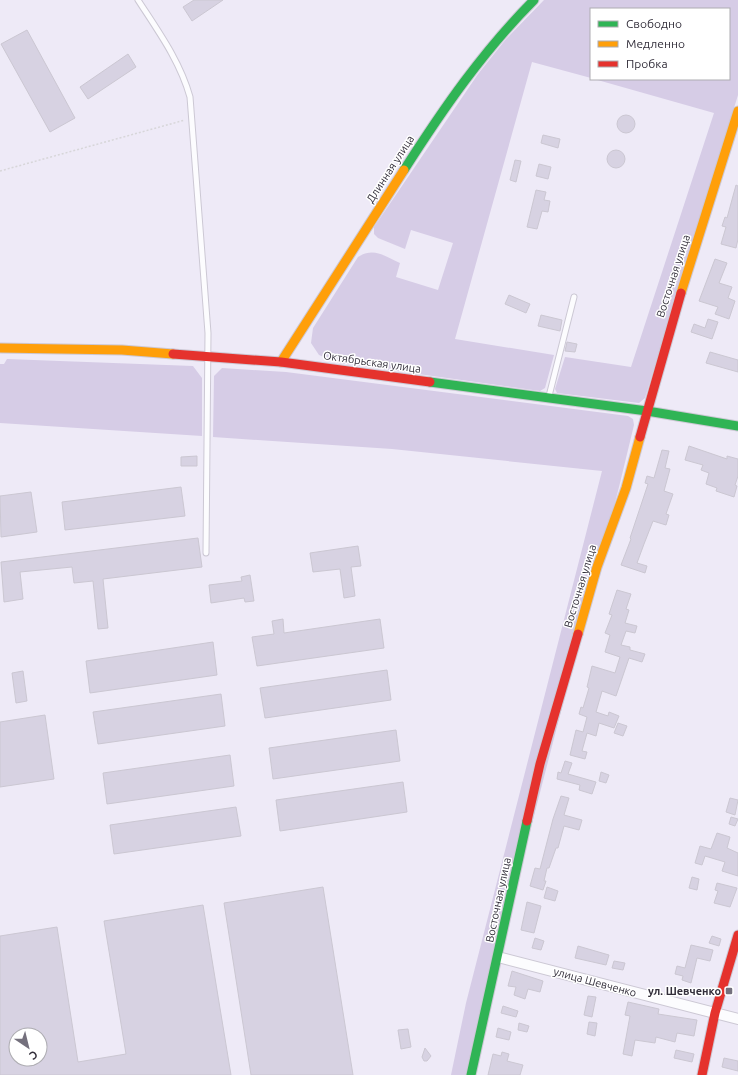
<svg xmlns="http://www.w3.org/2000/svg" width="738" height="1075" font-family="Ubuntu,sans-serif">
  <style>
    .green { fill: #d6cce6 }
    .building { fill: #d7d2e2; stroke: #cbc7d2; fill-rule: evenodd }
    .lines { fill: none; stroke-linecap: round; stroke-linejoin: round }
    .lane-casing { stroke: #ccc8d4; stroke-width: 7 }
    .street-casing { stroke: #ccc8d4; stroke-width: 12 }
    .fast-casing { stroke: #ccc8d4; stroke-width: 11 }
    .slow-casing { stroke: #ccc8d4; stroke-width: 11 }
    .jam-casing { stroke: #ccc8d4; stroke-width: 11 }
    .path { stroke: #d7d6d9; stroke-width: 1.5; stroke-dasharray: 2 2; stroke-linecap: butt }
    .lane { stroke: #fcfcfe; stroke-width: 5 }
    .street { stroke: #fcfcfe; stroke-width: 10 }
    .fast { stroke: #30b455; stroke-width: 9 }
    .slow { stroke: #ff9f0a; stroke-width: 9 }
    .jam { stroke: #e5322d; stroke-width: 9 }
    .poi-dot { fill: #74707d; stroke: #fff; stroke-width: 1.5 }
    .labels { text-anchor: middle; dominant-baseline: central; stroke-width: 3; stroke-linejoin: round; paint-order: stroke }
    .street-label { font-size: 11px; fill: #332f3b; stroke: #fff }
    .poi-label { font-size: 11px; font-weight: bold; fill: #332f3b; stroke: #fff; text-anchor: end }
  </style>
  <rect width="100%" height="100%" fill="#eeeaf7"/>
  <path class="green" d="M544,0H738V95L645,398L639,403L557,393L555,389L565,357L631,367L714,113L594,79H729V9H591V78L532,62L455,339L554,355L545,388L540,391L339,363L319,355L311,343L313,328L358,257C374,247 384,256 400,263L396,277L438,290L453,243L411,230L405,249L378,238L374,234V227L478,74L506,39Z
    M7,359L193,366L202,378V436L0,423V364H4Z
    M222,368L286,372L628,416L633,419L634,425L619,487L467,1075H451L466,1003L602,471L392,449L213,437L214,376Z"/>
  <path class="building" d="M194,0H223L192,21L183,7Z
    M27,30L75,118L50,132L1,44Z
    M128,54L136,67L88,99L80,87Z
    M617 124a9 9 0 1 1 18 0a9 9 0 1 1-18 0Z
    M543,135L560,139L558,148L541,143Z
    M607 159a9 9 0 1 1 18 0a9 9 0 1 1-18 0Z
    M515,160L521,161L516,182L510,180Z
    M539,164L551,167L548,179L536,176Z
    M736,185L738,186V239L736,248L721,244L726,227L722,226L725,217L727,218Z
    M536,190L546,192L544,200L550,201L548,212L542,211L537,229L527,227Z
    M715,259L727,263L719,283L732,287L728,298L735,301L729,319L715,314L718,307L699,301Z
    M509,295L530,304L526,313L505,304Z
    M541,315L562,320L560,331L538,326Z
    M708,319L718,322L712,339L691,332L694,324L705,328Z
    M567,342L577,344L575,352L565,351Z
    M710,352L738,360V372L706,363Z
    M689,446L727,459V456L738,459V476L735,485L737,486L734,497L716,491L717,488L706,484L709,473L701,470L703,465L685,460Z
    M662,450L669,451L665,468L670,469L664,491L673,494L666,514L669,515L666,525L653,521L644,544L637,563L647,566L645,573L621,565L631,539L630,538L648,484L645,483L647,476L654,478Z
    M197,456V466H181V457Z
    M181,487L185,516L65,530L62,502Z
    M31,492L37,532L1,537L0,496Z
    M198,538L202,567L103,579L108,628L98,629L93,581L74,583L72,567L20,572L23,599L4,602L1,562Z
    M358,546L361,566L351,567L355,596L344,598L340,569L313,572L310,553Z
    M250,575L254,601L245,602L244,598L211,603L209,585L242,581L241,577Z
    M617,590L631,594L626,609L629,610L625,623L637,626L635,633L626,631L621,645L630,647V650L645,654L642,662L629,658L616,696L602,691L596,712L608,716L609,712L619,716L614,728L599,723L596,736L587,733L582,751L587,752L585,759L570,755L576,730L583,732L587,717L579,714L581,707L583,708L589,688L587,687L592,666L615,673L620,657L605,652L610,635L605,633L612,615L609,614Z
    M283,619L284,633L380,619L384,648L257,666L252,637L274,634L272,621Z
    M213,642L217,675L90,693L86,661Z
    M387,670L391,700L265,718L260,688Z
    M23,671L27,701L16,703L12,673Z
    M221,694L225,726L98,744L93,712Z
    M45,715L54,779L0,787V722Z
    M618,723L627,726L623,736L614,733Z
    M396,730L400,761L273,779L269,748Z
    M230,755L234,786L107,804L103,773Z
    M565,761L572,763L568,774L596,782L592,794L579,790L580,785L557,779L558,772L561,773Z
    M601,772L609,775L606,783L599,781Z
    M403,782L407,812L280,831L276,800Z
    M561,796L569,798L564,815L582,820L579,830L564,826L558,848H556L549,868H547L544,881H546L543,890L530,886L535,868L540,869L553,819Z
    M730,798L738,800L735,815L726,812Z
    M236,807L241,836L114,854L110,825Z
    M731,817L738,819L735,826L729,824Z
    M717,833L730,837L727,848L738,853V876L722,871L725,862L705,856L702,865L695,863L700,846L711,849Z
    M692,877L699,879L697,890L689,888Z
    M717,883L737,888L730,907L714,903L718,891L715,890Z
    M323,887L353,1075H251L224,903Z
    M547,887L558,891L555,901L544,898Z
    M527,902L541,906L534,933L521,930Z
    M203,905L231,1075H0V936L57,927L78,1062L126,1054L104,921ZM16,1035H40V1059H16Z
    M712,936L721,939L719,946L709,943Z
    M535,938L544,941L541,950L532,948Z
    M691,945L713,950L710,961L697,958L691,983L682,980L683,976L675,974L677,966L685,968Z
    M578,946L609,955L606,965L575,958Z
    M614,961L625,963L623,970L612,968Z
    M512,971L543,981L540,992L528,989L525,999L514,995L516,987L508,986Z
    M588,996L596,997L592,1017L584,1015Z
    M628,1002L659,1009L658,1014L697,1020L694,1036L677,1033L675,1042L656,1037L655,1043L635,1040L632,1056L623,1054L630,1016L625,1015Z
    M503,1006L518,1011L516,1017L501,1013Z
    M589,1022L597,1023L595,1036L587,1034Z
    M519,1023L529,1026L527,1032L518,1030Z
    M498,1028L511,1032L509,1040L496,1037Z
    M408,1029L411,1047L401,1049L398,1030Z
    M425,1048L431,1056L427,1061H424L422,1057Z
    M676,1050L694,1054L692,1062L674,1058Z
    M502,1052L509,1054L507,1061L523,1065L520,1075H488L493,1054L501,1056Z
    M724,1058L738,1061V1071L722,1067Z"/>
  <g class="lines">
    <g class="lane-casing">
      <path id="lane" d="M138,0C158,31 180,61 190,97L208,333L206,553
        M549,396L574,297"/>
    </g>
    <g class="street-casing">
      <path id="street" d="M498,957L738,1019"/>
    </g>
    <g class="fast-casing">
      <path id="fast" d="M404,170C443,109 483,51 534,0
        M430,382L647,411L738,426
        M471,1075L527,821"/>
    </g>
    <g class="slow-casing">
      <path id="slow" d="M681,293L738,111
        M0,348L122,350L173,354
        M281,362L404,170
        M578,634L597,567L626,488L640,437"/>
    </g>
    <g class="jam-casing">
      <path id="jam" d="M173,354L281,362L430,382
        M640,437L681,293
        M527,821L540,764L578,634
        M702,1075L715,1013L738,935"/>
    </g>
    <path class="path" d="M0,171L185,120"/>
    <use href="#lane" class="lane"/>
    <use href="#street" class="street"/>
    <use href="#fast" class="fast"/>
    <use href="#slow" class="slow"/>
    <use href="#jam" class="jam"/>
  </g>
  <rect class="poi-dot" x="725" y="987" width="8" height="8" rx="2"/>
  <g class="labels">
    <g class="street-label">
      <text transform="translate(390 169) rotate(-57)">Длинная улица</text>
      <text transform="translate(673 276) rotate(-72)">Восточная улица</text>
      <text transform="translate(372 362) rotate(8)">Октябрьская улица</text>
      <text transform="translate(580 586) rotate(-73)">Восточная улица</text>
      <text transform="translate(498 900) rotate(-78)">Восточная улица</text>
      <text transform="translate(595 982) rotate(15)">улица Шевченко</text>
    </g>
    <g class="poi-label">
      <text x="721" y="991">ул. Шевченко</text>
    </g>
  </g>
  <rect x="590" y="8" width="140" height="72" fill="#ffffff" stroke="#adacb1"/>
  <rect x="598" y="21" width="20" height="6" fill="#30b455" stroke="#adacb1"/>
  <text x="626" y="28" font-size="12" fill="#332f3b">Свободно</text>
  <rect x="598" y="41" width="20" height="6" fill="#ff9f0a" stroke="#adacb1"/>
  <text x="626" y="48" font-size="12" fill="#332f3b">Медленно</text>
  <rect x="598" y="61" width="20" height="6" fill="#e5322d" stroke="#adacb1"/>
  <text x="626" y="68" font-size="12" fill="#332f3b">Пробка</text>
  <g transform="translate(28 1047) rotate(145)"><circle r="19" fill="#ffffff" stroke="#adacb1"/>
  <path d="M0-3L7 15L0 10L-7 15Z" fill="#74707d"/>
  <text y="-6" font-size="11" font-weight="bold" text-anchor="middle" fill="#332f3b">С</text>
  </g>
</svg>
